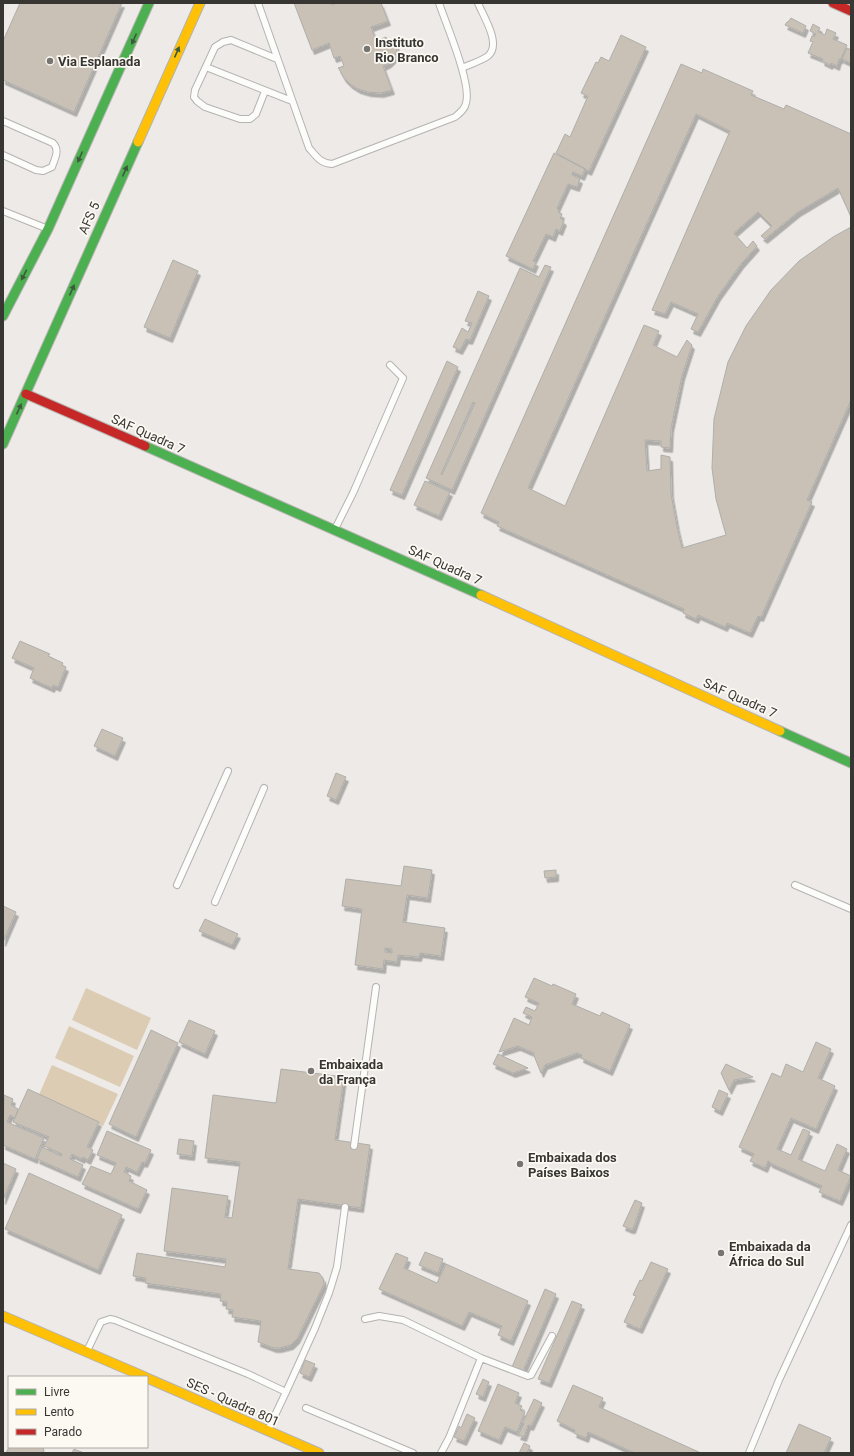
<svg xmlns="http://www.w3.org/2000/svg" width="854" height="1456" font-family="Roboto,sans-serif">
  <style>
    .garden { fill: #dcccb4 }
    .building { fill: #c9c1b5; stroke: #afaeab; fill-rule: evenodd; filter: url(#shadow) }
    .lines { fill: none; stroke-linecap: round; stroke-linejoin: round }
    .lane-casing { stroke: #b5b3b1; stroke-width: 8 }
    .fast-casing { stroke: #b5b3b1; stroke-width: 11 }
    .slow-casing { stroke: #b5b3b1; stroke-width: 11 }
    .jam-casing { stroke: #b5b3b1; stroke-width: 11 }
    .lane { stroke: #fcfcfb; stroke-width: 6 }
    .fast { stroke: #4caf50; stroke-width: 9 }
    .slow { stroke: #ffc107; stroke-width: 9 }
    .jam { stroke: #c62828; stroke-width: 9 }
    .oneway { fill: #3d5a3c }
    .poi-dot { fill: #777572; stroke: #fcf8f2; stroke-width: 1.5 }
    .labels { text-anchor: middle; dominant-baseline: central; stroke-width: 3.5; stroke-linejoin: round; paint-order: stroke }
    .poi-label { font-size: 13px; font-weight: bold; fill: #373633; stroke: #fcf8f2; text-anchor: start }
    .street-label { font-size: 13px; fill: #373633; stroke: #fcf8f2 }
  </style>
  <defs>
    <filter id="shadow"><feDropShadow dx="2.5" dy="4.5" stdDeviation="0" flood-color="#0004"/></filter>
  </defs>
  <rect width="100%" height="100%" fill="#edeae7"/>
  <path class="garden" d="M86,988L151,1018L137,1050L72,1020Z
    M69,1026L134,1056L120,1087L55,1058Z
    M52,1065L118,1094L103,1126L38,1097Z"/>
  <path class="building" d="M20,3H122L74,112L3,80V41Z
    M294,3H331L332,5L336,3H381L388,21L371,27L376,41L386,37L388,42L394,40L396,44L397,50L394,58L389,63L383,66L392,90L381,93L368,92L358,89L350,84L344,78L339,69L338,68L344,66L340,56L334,58L329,43L312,50Z
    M791,18L806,26L803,33L785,25L787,22H788Z
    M813,24L820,28L818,32L825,35L827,29L836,33L833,39L847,45L841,59H839L837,66L831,63L830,65L822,61L823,59L808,53L813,42L810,41L812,36L814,37L816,34L810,31Z
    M621,35L646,47L589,171L556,153L565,134L570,137L588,96L581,93L596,62L598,63L601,57L609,61Z
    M847,48L851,50V63L842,59Z
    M681,64L702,73L703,69L753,91L751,95L784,109L786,105L851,134V400L807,500L812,502L761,617L758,616L750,633L727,623L725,627L698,615L696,619L683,613L684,609L497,526L499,522L481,513Z
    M696,114L730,131L652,310L665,314L671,302L698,314L691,329L698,332L718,296L741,264L757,246L753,241L747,248L734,233L758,212L772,226L761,236L765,239L798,212L838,188L851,217V227L833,237L799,261L771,290L746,326L728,362L714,419L712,468L716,499L726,535L682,548L677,527L671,494L670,457L661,455V469L647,471L645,440L661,441V447L670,448L671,428L682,376L692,345L687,340L677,357L653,345L659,331L644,325L565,506L528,488Z
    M554,153L585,169L582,176L573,172L572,175L580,179L577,187L568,184L557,208L559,210L558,212L562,214L560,218L564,221L560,231L556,229L553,237L546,234L533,261L536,262L533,269L506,256Z
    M173,260L198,271L170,338L144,327Z
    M545,265L551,267L452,490L426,478L520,268L539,277ZM473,402L475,403L442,475L441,474Z
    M478,291L489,296L470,340L466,339L460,350L453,347L462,328L468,332L472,323L465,321Z
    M447,361L458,367L402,495L390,490Z
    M425,481L450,492L439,516L414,505Z
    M20,641L50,654L48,656L63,663L62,665L66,667L58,687L53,685L52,688L30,678L34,668L12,658Z
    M102,729L123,738L115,756L94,746Z
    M336,773L346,777L336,800L327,796Z
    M404,866L432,870L428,898L407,895L403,922L445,928L441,956L420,953L419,957L398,955L397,962L384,960L383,969L355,965L362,909L342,906L346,879L401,886ZM385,948L392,949V953L385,952Z
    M556,870V877L545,878L544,871Z
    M3,906L16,912L3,942Z
    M205,919L238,934L232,945L199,931Z
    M534,978L552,986L553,984L576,994L572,1004L600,1016L602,1012L630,1025L610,1071L581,1058L582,1055L577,1053L545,1065L541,1073L533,1053H534L518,1046L499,1052L514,1018L529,1025L532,1017L523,1013L526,1007L535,1011L539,1003L525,997Z
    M189,1020L215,1031L205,1054L179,1042Z
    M151,1030L178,1043L136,1137L109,1124Z
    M816,1042L831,1049L818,1078L835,1086L816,1129L791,1118L777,1149L791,1155L803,1129L810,1132L798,1159L825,1171L837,1144L847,1149L838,1170L851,1176L840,1201L819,1192L822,1186L770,1163V1162L768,1161L765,1168L750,1161L754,1154L739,1147L772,1073L781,1077L786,1064L803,1072Z
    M498,1054L528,1068L513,1073L493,1064Z
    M726,1064L753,1077L734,1080L729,1090L721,1073Z
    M281,1069L344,1077L335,1140L370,1145L361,1208L298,1199L288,1269L319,1273L323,1278L324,1284L297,1339L291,1345L279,1348H274L258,1342L261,1321L232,1317L233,1310L226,1309L227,1302L220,1301L221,1294L145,1283L146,1278L133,1276L137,1253L225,1267L226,1259L164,1251L172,1188L228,1196L225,1217L232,1218L240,1162L205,1158L213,1095L276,1103Z
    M28,1089L99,1122L87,1147L93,1150L88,1160L83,1157L82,1159L72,1154L70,1159L83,1165L78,1177L37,1159L42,1147L61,1156L62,1154L44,1146L49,1137L13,1122Z
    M719,1090L728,1094L720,1111L712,1107Z
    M4,1095L13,1099L11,1105L18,1109L15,1118L10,1115L7,1122L44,1138L35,1159L3,1145Z
    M107,1131L151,1150L145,1163L142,1162L137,1172L126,1167L124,1172L131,1176L129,1181L147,1190L138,1209L82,1184L91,1166L111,1174L116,1163L97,1155Z
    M179,1139L194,1141L192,1156L177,1154Z
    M3,1163L16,1169L3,1200Z
    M29,1173L122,1215L98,1270L5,1229Z
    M635,1200L642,1203L633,1229H630L623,1226Z
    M425,1252L443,1259L438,1273L419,1265Z
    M396,1253L408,1258L404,1268L437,1283L446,1264L528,1301L511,1341L498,1335L502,1326L469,1312L462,1326L379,1289Z
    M651,1262L668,1269L640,1329L624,1322L636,1296L633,1295L640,1280L642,1281Z
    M545,1289L556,1294L523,1371L512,1367Z
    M572,1301L582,1305L549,1383L538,1379Z
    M305,1360L315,1364L309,1377L300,1373Z
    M483,1379L489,1382L483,1397L476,1394Z
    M498,1384L519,1393L515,1403L522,1406L520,1410L525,1412L517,1432L505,1427L499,1440L478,1431Z
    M573,1385L603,1398L599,1407L701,1453H635L588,1432L586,1438L574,1433L575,1430L557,1421Z
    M534,1399L542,1403L531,1426L528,1425L524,1437L518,1435L524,1424L523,1422Z
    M467,1414L475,1418L464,1441L454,1437L459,1426L461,1428Z
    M799,1424L831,1438L824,1453H786Z
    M524,1443L530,1446L527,1453H519Z
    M9,1447H40L44,1449L43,1453H6Z
    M74,1449L84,1453H72Z"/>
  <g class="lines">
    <g class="lane-casing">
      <path id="lane" d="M258,3L309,148C317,157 320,163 332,164L455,117C460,113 465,109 466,103C472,84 446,24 439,3
        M206,67L292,101
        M462,68C469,65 483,60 488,56C502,44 483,16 478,3
        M265,91L256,114L250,119H240L205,107L197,101L194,97L195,90L215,47L223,42L231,40L277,59
        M3,121L53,143C60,150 55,158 52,167L43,171L36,170L3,155
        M3,211L48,229
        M335,529L353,493L403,378L390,365
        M177,885L228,771
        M795,885L851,909
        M215,902L264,788
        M354,1146L376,987
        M365,1319L379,1316L403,1320L481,1358L449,1438L441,1453
        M87,1351L101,1322L110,1319L115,1320L248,1374L286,1392L268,1430
        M481,1358L528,1376L531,1375L552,1336
        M286,1392L315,1328L329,1293L337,1267L345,1207
        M306,1408L413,1453
        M749,1453L779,1380L851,1225"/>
    </g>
    <g class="fast-casing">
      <path id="fast" d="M3,316L48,229L149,3
        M3,444L138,142
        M145,446L481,595
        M780,731L851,763"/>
    </g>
    <g class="slow-casing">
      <path id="slow" d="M138,142L200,3
        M481,595L780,731
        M3,1316L145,1377
        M147,1378L319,1453"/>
    </g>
    <g class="jam-casing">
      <path id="jam" d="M833,3L851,11
        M26,394L145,446"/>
    </g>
    <use href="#lane" class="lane"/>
    <use href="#fast" class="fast"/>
    <use href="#slow" class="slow"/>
    <use href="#jam" class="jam"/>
  </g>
  <defs><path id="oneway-solid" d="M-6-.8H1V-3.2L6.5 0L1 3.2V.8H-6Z"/></defs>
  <g class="oneway">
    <use href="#oneway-solid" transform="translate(134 39) rotate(114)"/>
    <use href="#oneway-solid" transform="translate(177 52) rotate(-66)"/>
    <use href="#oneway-solid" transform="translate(80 157) rotate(114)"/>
    <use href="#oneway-solid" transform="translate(125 171) rotate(-66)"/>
    <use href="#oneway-solid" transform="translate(24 275) rotate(117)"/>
    <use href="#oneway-solid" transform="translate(72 290) rotate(-66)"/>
    <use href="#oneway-solid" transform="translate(19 409) rotate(-65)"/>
  </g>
  <g class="poi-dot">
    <circle cx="367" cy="49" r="4"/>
    <circle cx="50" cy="61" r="4"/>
    <circle cx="311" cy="1071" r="4"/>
    <circle cx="520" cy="1164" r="4"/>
    <circle cx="721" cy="1253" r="4"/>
  </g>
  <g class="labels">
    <g class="poi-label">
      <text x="375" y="42">Instituto<tspan x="375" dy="15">Rio Branco</tspan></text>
      <text x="58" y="61">Via Esplanada</text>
      <text x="319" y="1064">Embaixada<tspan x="319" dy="15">da França</tspan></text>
      <text x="528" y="1157">Embaixada dos<tspan x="528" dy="15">Países Baixos</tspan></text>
      <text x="729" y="1246">Embaixada da<tspan x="729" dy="15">África do Sul</tspan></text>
    </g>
    <g class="street-label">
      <text transform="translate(89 218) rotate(-66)">AFS 5</text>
      <text transform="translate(148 434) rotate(24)">SAF Quadra 7</text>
      <text transform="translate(445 565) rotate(24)">SAF Quadra 7</text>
      <text transform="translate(740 698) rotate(24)">SAF Quadra 7</text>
      <text transform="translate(233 1402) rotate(24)">SES - Quadra 801</text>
    </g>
  </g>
  <rect width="854" height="1456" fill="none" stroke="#373633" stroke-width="8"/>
  <rect x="8" y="1376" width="140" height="72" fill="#fcf8f2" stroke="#adaaa6"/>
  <rect x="16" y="1389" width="20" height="6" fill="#4caf50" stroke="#adaaa6"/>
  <text x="44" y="1396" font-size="12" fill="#373633">Livre</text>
  <rect x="16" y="1409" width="20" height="6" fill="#ffc107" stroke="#adaaa6"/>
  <text x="44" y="1416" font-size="12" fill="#373633">Lento</text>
  <rect x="16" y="1429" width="20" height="6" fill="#c62828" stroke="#adaaa6"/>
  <text x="44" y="1436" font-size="12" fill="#373633">Parado</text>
</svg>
